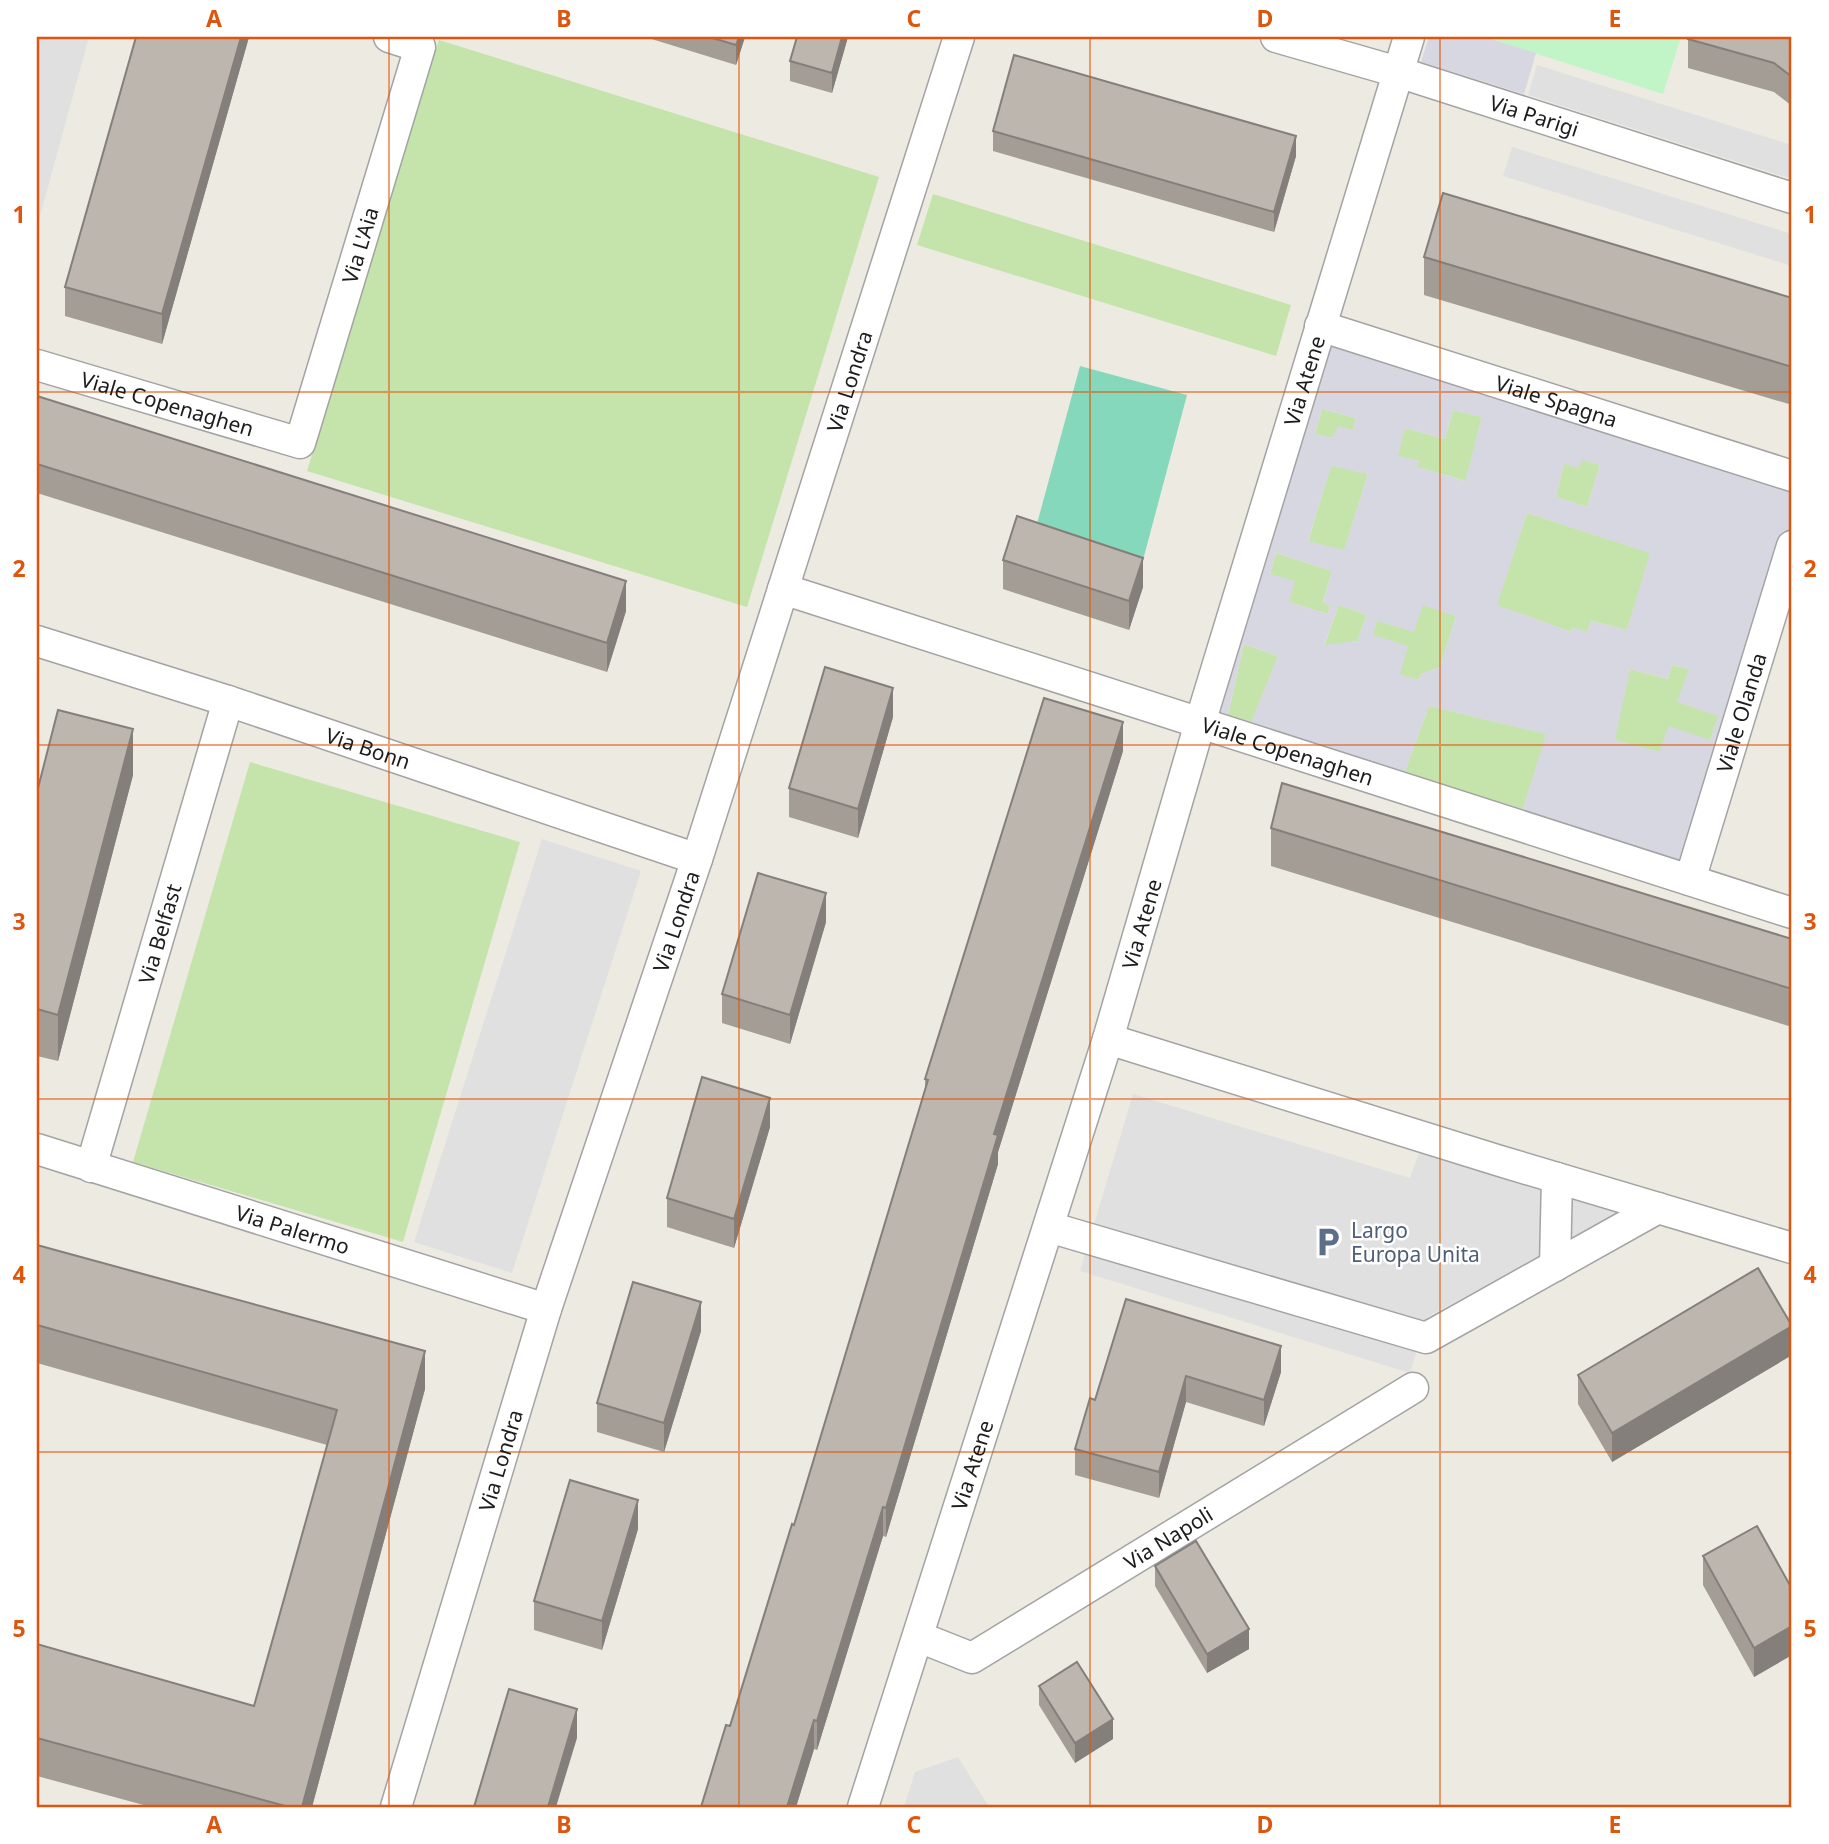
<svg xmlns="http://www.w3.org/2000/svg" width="1829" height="1844" font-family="'Noto Sans',sans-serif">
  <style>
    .grass { fill: #c5e4ab }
    .park { fill: #c1f5c8 }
    .pitch { fill: #85d8bb }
    .parking { fill: #e0e0e0 }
    .plaza { fill: #d7d7e2; fill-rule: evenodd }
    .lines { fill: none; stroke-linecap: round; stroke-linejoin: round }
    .street-casing { stroke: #a3a3a3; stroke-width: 33 }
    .street { stroke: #fff; stroke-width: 30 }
    .wall { fill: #a39d96 }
    .shaded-wall { fill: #847f7a }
    .building { fill: #bdb6af; stroke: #847f7a; stroke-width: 2 }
    .grid { fill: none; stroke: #de560d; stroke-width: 2; stroke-opacity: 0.55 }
    .labels { text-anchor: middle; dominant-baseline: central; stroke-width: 5; stroke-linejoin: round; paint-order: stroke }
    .street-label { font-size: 21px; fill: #1c1c1c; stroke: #fff }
    .service-label { font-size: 21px; fill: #4e5e75; stroke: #fff; text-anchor: start }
    .neatline { fill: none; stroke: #de560d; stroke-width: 2.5 }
    .grid-label { font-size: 23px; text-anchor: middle; font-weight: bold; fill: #de560d }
  </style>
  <rect width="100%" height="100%" fill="#edeae2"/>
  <path class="grass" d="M439,40L879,177L747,607L307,471Z
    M933,194L1291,305L1276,356L917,245Z
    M1322,409L1356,418L1353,430L1332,438L1315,434Z
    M1453,410L1482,417L1466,481L1417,467L1419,461L1397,456L1405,428L1445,439Z
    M1582,459L1600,465L1587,507L1556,497L1564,463Z
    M1331,465L1368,474L1344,551L1308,542Z
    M1527,513L1651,553L1627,630L1591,621L1587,632L1572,628L1571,632L1496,605Z
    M1276,553L1332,571L1323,602L1330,605L1328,614L1289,602L1270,574Z
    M1422,604L1456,616L1440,667L1421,674L1418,680L1400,675L1373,635L1377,620Z
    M1339,605L1367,615L1357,641L1324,646Z
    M1244,644L1278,656L1249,730L1226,723Z
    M1672,665L1689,669L1719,716L1710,740L1659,752L1614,740L1630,669L1668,679Z
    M1429,706L1547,734L1523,809L1505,810L1405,771Z
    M250,762L520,842L403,1242L133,1162Z"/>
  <path class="park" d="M1484,37H1681L1663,94Z"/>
  <path class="pitch" d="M1080,366L1187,395L1143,560L1035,531Z"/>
  <path class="parking" d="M37,37H89L37,227Z
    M1537,65L1792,145V179L1528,95Z
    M1512,147L1792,234V266L1503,176Z
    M542,839L641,871L512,1273L414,1242Z
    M1133,1094L1410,1178L1420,1150L1622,1213L1427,1317L1410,1373L1080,1271Z
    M958,1757L989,1807H904L915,1772Z"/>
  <path class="plaza" d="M1429,37H1484L1536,53L1524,94L1421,62Z
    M1320,326L1792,476V546L1690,880L1200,723ZM1322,409L1356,418L1353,430L1338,426L1332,438L1315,434ZM1453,410L1482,417L1465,481L1418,467L1419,461L1398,456L1405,428L1445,439ZM1582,460L1600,465L1587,507L1556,497L1564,464L1579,468ZM1331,466L1368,474L1344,550L1308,541ZM1527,513L1650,553L1627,630L1591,621L1587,632L1572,627L1571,632L1497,605ZM1276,553L1332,571L1323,603L1330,605L1328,614L1289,602L1295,581L1270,574ZM1339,605L1367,615L1357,641L1324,645ZM1423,605L1456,616L1440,667L1421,674L1418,680L1400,674L1408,646L1373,635L1377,621L1414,632ZM1244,644L1278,656L1248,730L1226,723ZM1672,665L1689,669L1677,702L1718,716L1710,740L1669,726L1659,752L1615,740L1630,669L1668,679ZM1429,706L1546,734L1523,809L1507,804L1504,810L1405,771Z"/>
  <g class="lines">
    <g class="street-casing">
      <g id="street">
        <path id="s1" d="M1276,37L1398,72L1792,198"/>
        <path id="s2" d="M1320,326L1792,476"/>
        <path id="s3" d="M37,365L300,443L420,47L389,37"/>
        <path id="s4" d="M783,589L1792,913"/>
        <path id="s5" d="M37,641L228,701L697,859"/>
        <path id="s6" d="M1690,880L1792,546"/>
        <path d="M1108,1039L1500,1161L1792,1248"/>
        <path id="s7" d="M37,1149L546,1309"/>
        <path id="s8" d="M91,1167L228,701"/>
        <path d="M1049,1227L1426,1338L1658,1208"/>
        <path d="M1555,1266L1557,1178"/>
        <path id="s9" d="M919,1637L972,1658L1413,1388"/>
        <path id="s10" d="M396,1807L546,1309L697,859L959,37"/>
        <path id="s11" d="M863,1807L1108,1039L1200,723L1409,37"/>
      </g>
    </g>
    <use href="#street" class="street"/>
  </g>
  <path class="wall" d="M249,37L162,344L65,316V287Z
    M645,37H745L736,65Z
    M797,37H848L832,93L790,81V61Z
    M1792,37V106L1774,92L1688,68V39Z
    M993,131L1296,156L1274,232L993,151Z
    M1424,257L1792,298V405L1424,295Z
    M37,396L626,611L607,672L37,493Z
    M1003,560L1143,587L1129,630L1003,589Z
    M893,717L858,838L789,817V788Z
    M1123,751L998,1152V1164L886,1537L883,1536L817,1750L814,1749L796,1807H701L730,1726L794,1525L925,1091V1079Z
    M133,775L58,1061L37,1056V792Z
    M1271,828L1792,939V1027L1271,866Z
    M826,922L790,1044L722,1023V994Z
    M770,1127L734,1248L667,1227V1198Z
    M37,1245L425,1389L312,1807H151L37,1776V1644L254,1706L327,1445L37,1363Z
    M1126,1299L1281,1372L1264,1426L1186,1402L1159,1498L1075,1475V1449L1095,1400Z
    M1792,1325V1355L1612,1462L1578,1404V1375Z
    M701,1331L664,1452L597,1432V1403Z
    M638,1529L602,1650L534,1630V1601Z
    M1703,1556L1792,1589V1655L1754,1677L1703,1585Z
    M1155,1566L1249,1649L1207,1673L1155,1586Z
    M1039,1686L1113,1739L1075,1763L1039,1705Z"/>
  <path class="shaded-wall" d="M241,37H249L162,344V314Z
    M739,37H745L736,65V45Z
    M842,37H848L832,93V73Z
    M1296,136V156L1274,232V212Z
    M1143,558V587L1129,630V601Z
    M626,581V611L607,672V643Z
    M893,688V717L858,838V809Z
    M1123,722V751L998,1152V1164L886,1537V1508L994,1134Z
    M133,729V775L58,1061V1015Z
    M826,893V922L790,1044V1015Z
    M770,1098V1127L734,1248V1219Z
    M701,1302V1331L664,1452V1423Z
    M1792,1326V1355L1612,1462V1433Z
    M1281,1346V1372L1264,1426V1400Z
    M425,1351V1389L312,1807H302Z
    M1186,1376V1402L1159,1498V1472Z
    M638,1500V1529L602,1650V1621Z
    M883,1507V1536L817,1750V1721Z
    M1792,1626V1655L1754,1677V1648Z
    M1249,1629V1649L1207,1673V1654Z
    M577,1709V1738L556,1807H548Z
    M1113,1719V1739L1075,1763V1743Z
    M814,1720V1749L796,1807H787Z"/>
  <path class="building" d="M136,37H241L162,314L65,287Z
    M709,37H739L736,45Z
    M797,37H842L832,73L790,61Z
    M1689,37H1792V77L1774,63L1688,39Z
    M1014,55L1296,136L1274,212L993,131Z
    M1443,193L1792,298V367L1424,257Z
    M37,396L626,581L607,643L37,464Z
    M1017,516L1143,558L1129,601L1003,560Z
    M825,667L893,688L858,809L789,788Z
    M1044,698L1123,722L994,1134L998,1135L886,1508L883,1507L817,1721L814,1720L787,1807H701L726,1725L730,1726L792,1524L794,1525L928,1080L925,1079Z
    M58,710L133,729L58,1015L37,1009V792Z
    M1282,783L1792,939V989L1271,828Z
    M758,873L826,893L790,1015L722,994Z
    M702,1077L770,1098L734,1219L667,1198Z
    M37,1245L425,1351L302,1807H289L37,1738V1644L254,1706L337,1410L37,1325Z
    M1758,1268L1792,1326L1612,1433L1578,1375Z
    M633,1282L701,1302L664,1423L597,1403Z
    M1126,1299L1281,1346L1264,1400L1186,1376L1159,1472L1075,1449L1090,1398L1095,1400Z
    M570,1480L638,1500L602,1621L534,1601Z
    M1757,1526L1792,1589V1626L1754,1648L1703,1556Z
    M1196,1541L1249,1629L1207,1654L1155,1566Z
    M1077,1662L1113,1719L1075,1743L1039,1686Z
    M509,1689L577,1709L548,1807H474Z"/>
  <path class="grid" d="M389,37V1807M739,37V1807M1090,37V1807M1440,37V1807M37,392H1792M37,745H1792M37,1099H1792M37,1452H1792"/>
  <defs>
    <g id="parking-bare" transform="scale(2.415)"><path d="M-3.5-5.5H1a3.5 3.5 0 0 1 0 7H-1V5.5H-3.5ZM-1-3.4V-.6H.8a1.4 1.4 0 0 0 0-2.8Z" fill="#5c6f8a" stroke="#fff" stroke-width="2.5" paint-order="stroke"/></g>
  </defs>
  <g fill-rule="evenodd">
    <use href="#parking-bare" x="1328" y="1242"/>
  </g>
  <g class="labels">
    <g class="street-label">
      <text stroke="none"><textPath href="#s1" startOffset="270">Via Parigi</textPath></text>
      <text stroke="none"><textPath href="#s3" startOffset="481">Via L'Aia</textPath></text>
      <text stroke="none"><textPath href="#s11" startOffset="1493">Via Atene</textPath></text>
      <text stroke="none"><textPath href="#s10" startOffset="1496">Via Londra</textPath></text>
      <text stroke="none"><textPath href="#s2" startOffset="248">Viale Spagna</textPath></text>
      <text stroke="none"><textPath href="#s3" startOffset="136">Viale Copenaghen</textPath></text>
      <text stroke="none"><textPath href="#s6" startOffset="175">Viale Olanda</textPath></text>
      <text stroke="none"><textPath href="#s5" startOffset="348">Via Bonn</textPath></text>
      <text stroke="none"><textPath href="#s4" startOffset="530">Viale Copenaghen</textPath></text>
      <text stroke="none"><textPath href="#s10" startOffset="929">Via Londra</textPath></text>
      <text stroke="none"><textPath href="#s11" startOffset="926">Via Atene</textPath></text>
      <text stroke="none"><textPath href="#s8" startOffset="243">Via Belfast</textPath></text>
      <text stroke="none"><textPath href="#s7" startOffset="268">Via Palermo</textPath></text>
      <text stroke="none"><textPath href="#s10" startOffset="362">Via Londra</textPath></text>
      <text stroke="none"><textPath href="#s11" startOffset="359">Via Atene</textPath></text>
      <text stroke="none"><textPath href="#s9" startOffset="287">Via Napoli</textPath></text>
    </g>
    <g class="service-label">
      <text x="1351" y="1230">Largo<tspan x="1351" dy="24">Europa Unita</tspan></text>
    </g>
  </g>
  <rect width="1829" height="1844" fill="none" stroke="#ffffff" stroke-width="77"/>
  <rect x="38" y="38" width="1752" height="1768" class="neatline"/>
  <g class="grid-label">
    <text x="214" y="27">A</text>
    <text x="564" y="27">B</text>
    <text x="914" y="27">C</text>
    <text x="1265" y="27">D</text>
    <text x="1615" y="27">E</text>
    <text x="19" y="223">1</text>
    <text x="1810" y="223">1</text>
    <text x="19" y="577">2</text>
    <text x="1810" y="577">2</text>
    <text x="19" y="930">3</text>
    <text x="1810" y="930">3</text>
    <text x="19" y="1283">4</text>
    <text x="1810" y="1283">4</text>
    <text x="19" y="1637">5</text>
    <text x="1810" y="1637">5</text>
    <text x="214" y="1833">A</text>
    <text x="564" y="1833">B</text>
    <text x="914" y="1833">C</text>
    <text x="1265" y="1833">D</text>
    <text x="1615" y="1833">E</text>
  </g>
</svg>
